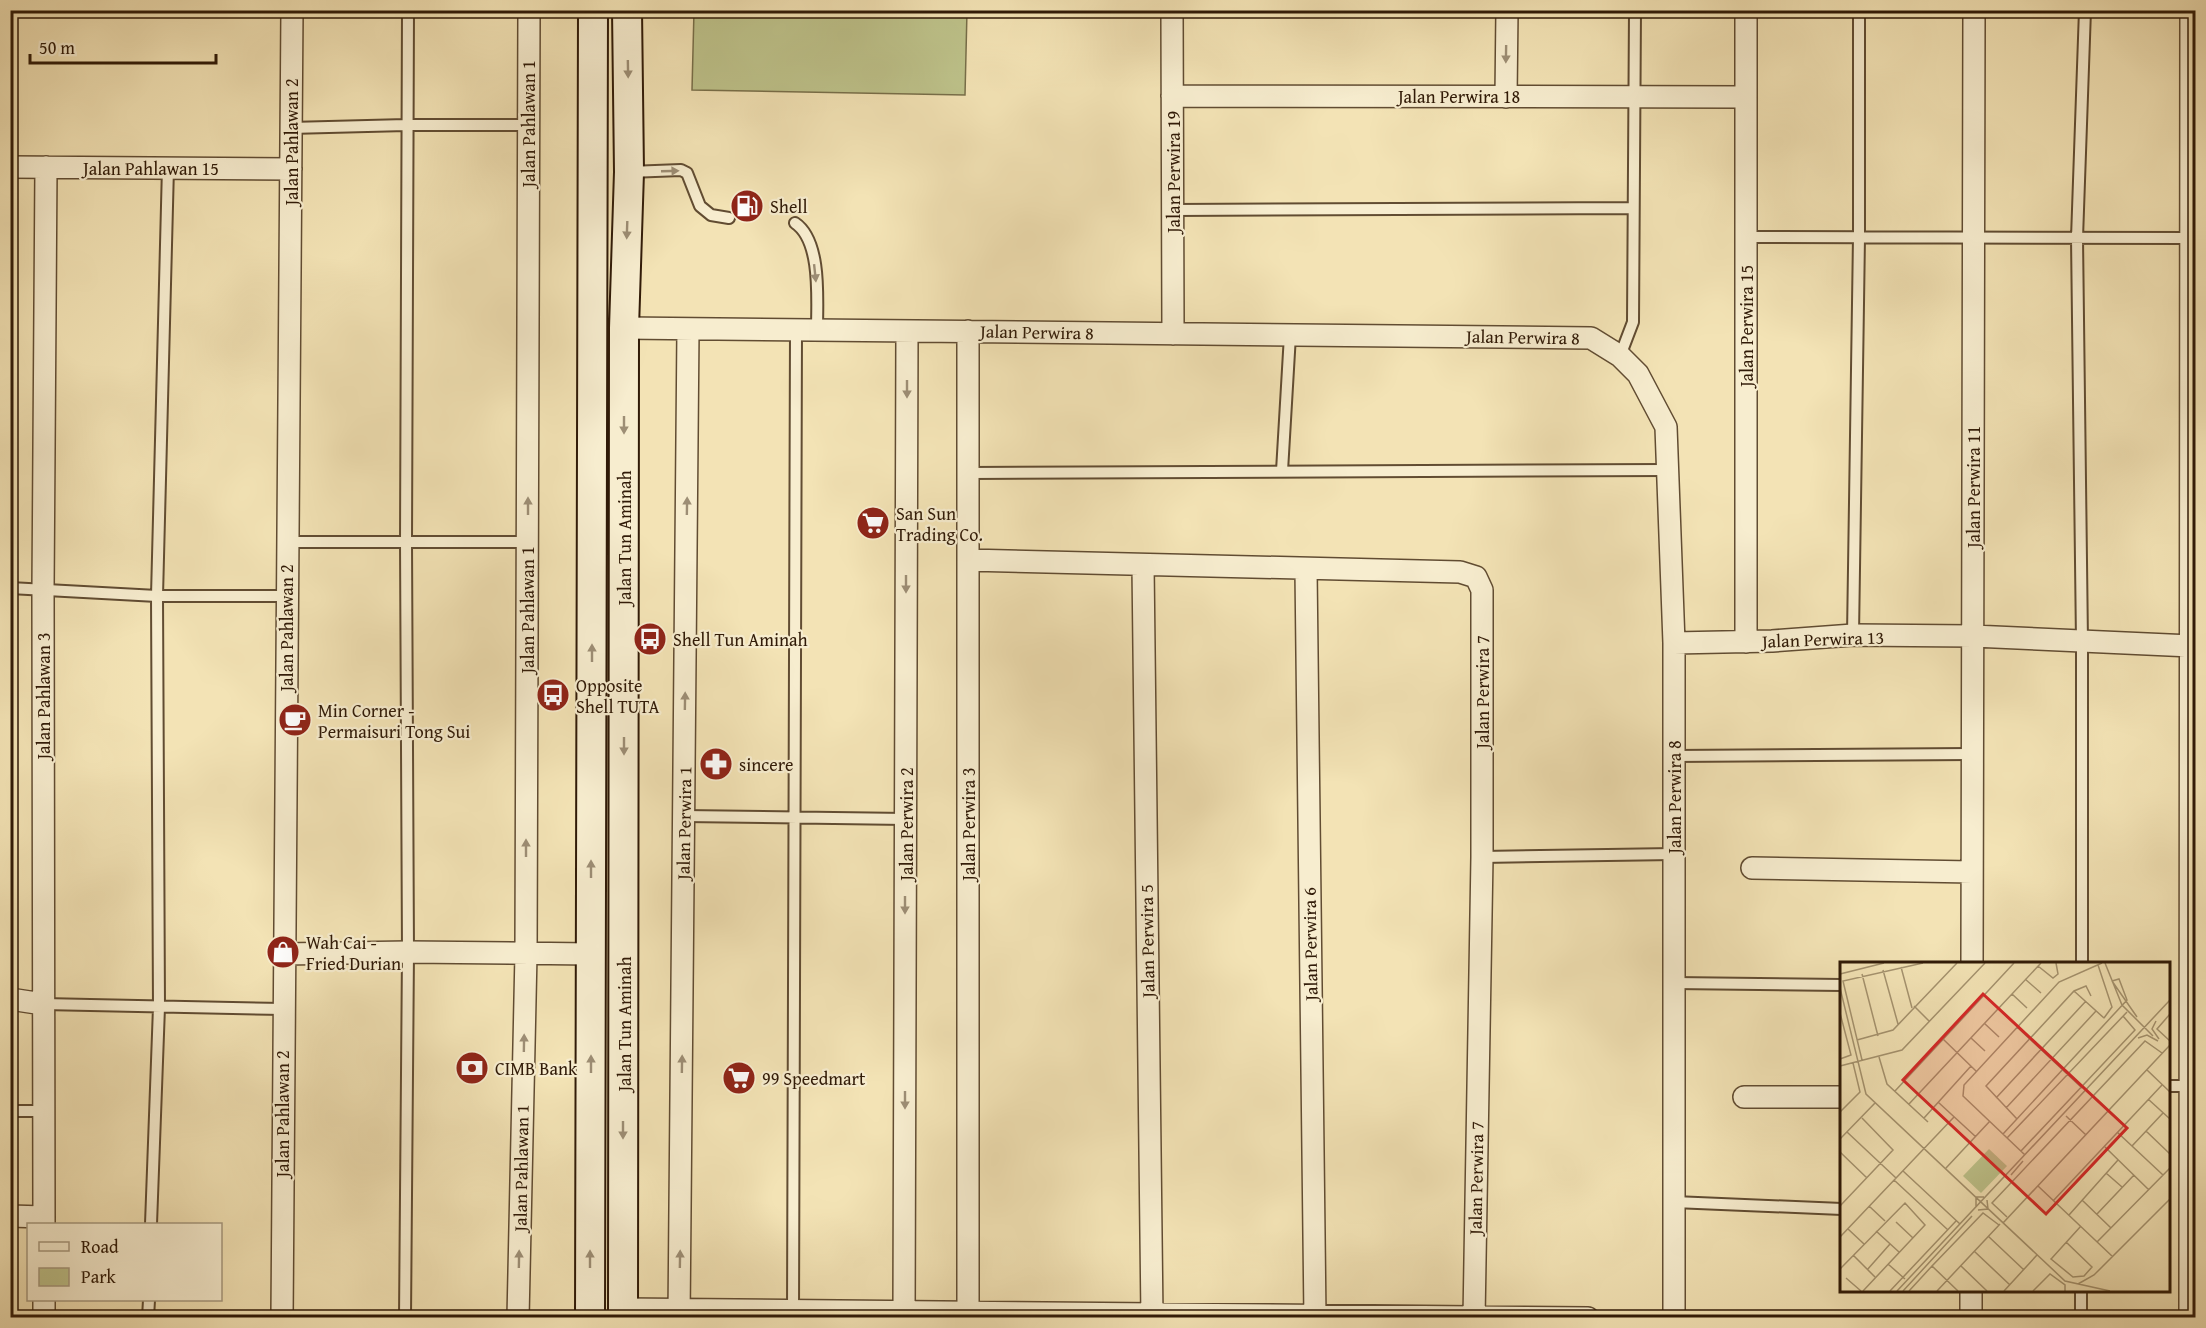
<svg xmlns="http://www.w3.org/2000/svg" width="2206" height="1328" font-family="'Gentium Book Plus',serif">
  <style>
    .green { fill: #bec38b; stroke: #776e49; stroke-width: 1.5 }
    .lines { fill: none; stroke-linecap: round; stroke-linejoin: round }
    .service-casing { stroke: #614c32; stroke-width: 14 }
    .minor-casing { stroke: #614c32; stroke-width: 24 }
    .secondary-casing { stroke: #301a07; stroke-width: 32 }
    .service { stroke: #f7edcf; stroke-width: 10 }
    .minor { stroke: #f7edcf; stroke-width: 21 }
    .secondary { stroke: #f7edcf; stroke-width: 28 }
    .oneway { fill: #9d8e75 }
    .labels { text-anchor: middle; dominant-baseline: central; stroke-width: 4.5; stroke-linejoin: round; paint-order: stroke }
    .street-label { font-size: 18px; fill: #301a07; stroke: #f7edcf }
    .poi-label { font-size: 18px; fill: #301a07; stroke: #f7edcf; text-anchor: start }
    .inset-road { fill: none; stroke: #a5936f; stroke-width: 1.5 }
    .view { fill: #d62828; fill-opacity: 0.15; stroke: #d62828; stroke-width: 3 }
    .inset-edge { fill: none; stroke: #301a07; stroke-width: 3 }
  </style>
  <rect width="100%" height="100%" fill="#f3e3b5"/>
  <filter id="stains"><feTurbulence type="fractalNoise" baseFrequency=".00333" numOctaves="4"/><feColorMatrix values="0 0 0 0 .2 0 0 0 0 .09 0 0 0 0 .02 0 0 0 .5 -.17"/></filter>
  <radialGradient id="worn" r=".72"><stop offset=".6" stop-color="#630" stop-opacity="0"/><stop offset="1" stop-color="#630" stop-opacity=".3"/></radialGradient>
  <path class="green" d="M694,11H967L965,95L692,90Z"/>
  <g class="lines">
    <g class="service-casing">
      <path id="service" d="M290,128L406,125H527
        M629,172L681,170L687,173L700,206L711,215L729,218
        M1173,210L1633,208
        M795,223C822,241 817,301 817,330
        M1746,237L2192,238
        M1620,356L1633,322L1635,10
        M1282,471L1290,335
        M968,473L1668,470
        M287,542H528
        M10,588L157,596H287
        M1853,635L1859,237V10
        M1674,756L1972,754
        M684,816L906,819
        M1482,857L1674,854
        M2082,964V642L2077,238L2085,10
        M1674,983L1842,985
        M43,1004L283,1009
        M2168,1086H2192
        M10,1111H43
        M1674,1202L1842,1209
        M151,1224L159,1007L157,596L168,167
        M793,1314L796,330
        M148,1318L149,1300
        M405,1318L408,952L406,542L408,10
        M2081,1318V1290"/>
    </g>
    <g class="minor-casing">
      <path id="minor" d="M1172,10L1173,334
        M1746,10V642
        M1172,96L1746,97
        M1506,97L1507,10
        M10,167L291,169
        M624,328L1591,338L1620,356L1638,374L1666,427L1674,643V1318
        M968,560L1460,572L1476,577L1482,590V857L1474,1318
        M1143,565L1152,1318
        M1306,570L1315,1318
        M1674,643L1772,641L1853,635L1973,636L2191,646
        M1752,868L1972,872
        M284,954L408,952L591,954
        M1972,964L1974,10
        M10,999L43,1004
        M1744,1097H1842
        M10,1216L44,1217
        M44,1224L43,590L46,167
        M44,1300V1318
        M623,1309L1588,1318
        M282,1318L292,10
        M518,1318L526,954L529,10
        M679,1318L688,329
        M904,1318L907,331
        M968,1318V331
        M1971,1318V1290
        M2190,1318L2191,10"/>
    </g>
    <g class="secondary-casing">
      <path id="secondary" d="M590,1318L593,10
        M623,1318L624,328L629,172L627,10"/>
    </g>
    <use href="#service" class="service"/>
    <use href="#minor" class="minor"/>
    <use href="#secondary" class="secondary"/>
  </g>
  <defs><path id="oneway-solid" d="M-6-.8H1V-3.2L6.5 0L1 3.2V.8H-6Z" transform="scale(1.5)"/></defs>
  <g class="oneway">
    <use href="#oneway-solid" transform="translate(1506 54) rotate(91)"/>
    <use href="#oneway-solid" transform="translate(628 69) rotate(89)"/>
    <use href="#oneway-solid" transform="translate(670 171) rotate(-2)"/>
    <use href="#oneway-solid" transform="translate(627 230) rotate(92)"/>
    <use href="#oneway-solid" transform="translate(815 273) rotate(84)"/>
    <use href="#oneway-solid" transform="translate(907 389) rotate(90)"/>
    <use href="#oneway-solid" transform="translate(624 425) rotate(90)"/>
    <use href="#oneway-solid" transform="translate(528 506) rotate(-90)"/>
    <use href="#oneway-solid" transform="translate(687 506) rotate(-89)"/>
    <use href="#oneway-solid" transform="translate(906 584) rotate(90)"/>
    <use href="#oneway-solid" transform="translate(592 653) rotate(-90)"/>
    <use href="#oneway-solid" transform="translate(685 701) rotate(-89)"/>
    <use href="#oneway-solid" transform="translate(624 746) rotate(90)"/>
    <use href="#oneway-solid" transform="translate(526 848) rotate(-90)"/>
    <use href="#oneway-solid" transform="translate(591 869) rotate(-90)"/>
    <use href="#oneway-solid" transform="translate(905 905) rotate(90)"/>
    <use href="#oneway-solid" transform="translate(524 1043) rotate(-89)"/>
    <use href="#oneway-solid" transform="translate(591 1064) rotate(-90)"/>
    <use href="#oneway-solid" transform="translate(682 1064) rotate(-89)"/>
    <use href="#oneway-solid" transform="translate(905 1100) rotate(90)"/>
    <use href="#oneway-solid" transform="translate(623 1130) rotate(90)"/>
    <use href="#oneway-solid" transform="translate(519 1259) rotate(-89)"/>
    <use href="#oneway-solid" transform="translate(590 1259) rotate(-90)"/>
    <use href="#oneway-solid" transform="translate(680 1259) rotate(-89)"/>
  </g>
  <defs>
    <g id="fuel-disc" transform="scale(1.725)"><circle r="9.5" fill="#8f2418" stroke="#f7edcf"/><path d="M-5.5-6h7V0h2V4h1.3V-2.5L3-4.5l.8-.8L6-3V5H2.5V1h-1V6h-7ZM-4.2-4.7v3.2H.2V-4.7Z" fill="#fff"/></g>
    <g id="supermarket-disc" transform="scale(1.725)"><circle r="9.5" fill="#8f2418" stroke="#f7edcf"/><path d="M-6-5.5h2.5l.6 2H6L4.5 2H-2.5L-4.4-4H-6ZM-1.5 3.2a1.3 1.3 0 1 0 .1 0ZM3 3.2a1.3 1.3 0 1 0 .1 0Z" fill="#fff"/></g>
    <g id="bus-disc" transform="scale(1.725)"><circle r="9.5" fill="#8f2418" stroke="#f7edcf"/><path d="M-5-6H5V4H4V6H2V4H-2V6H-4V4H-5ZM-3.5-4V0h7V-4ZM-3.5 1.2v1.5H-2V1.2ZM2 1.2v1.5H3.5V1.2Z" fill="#fff"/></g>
    <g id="cafe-disc" transform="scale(1.725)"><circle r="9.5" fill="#8f2418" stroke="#f7edcf"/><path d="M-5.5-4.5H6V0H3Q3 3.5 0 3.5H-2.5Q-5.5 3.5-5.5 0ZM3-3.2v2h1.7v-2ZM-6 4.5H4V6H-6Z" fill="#fff"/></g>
    <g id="pharmacy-disc" transform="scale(1.725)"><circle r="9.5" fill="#8f2418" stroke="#f7edcf"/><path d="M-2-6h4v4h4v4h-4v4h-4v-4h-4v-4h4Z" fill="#fff"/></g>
    <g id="shop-disc" transform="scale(1.725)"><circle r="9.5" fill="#8f2418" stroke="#f7edcf"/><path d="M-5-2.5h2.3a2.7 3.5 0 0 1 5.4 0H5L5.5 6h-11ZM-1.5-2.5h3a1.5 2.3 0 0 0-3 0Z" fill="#fff"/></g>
    <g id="bank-disc" transform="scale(1.725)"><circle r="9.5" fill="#8f2418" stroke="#f7edcf"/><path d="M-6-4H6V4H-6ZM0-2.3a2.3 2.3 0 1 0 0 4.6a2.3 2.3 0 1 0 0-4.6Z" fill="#fff"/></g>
  </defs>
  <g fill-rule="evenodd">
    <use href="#fuel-disc" x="747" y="206"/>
    <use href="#supermarket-disc" x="873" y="523"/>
    <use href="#bus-disc" x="650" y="639"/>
    <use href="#bus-disc" x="553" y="695"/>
    <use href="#cafe-disc" x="295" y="720"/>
    <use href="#pharmacy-disc" x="716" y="764"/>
    <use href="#shop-disc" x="283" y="952"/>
    <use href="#bank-disc" x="472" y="1068"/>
    <use href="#supermarket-disc" x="739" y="1078"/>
  </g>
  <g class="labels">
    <g class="street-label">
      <text x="1459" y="96">Jalan Perwira 18</text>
      <text transform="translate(528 124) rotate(-90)">Jalan Pahlawan 1</text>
      <text transform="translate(291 142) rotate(-90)">Jalan Pahlawan 2</text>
      <text x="151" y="168">Jalan Pahlawan 15</text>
      <text transform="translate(1173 172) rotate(-90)">Jalan Perwira 19</text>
      <text transform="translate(1746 326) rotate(-90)">Jalan Perwira 15</text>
      <text transform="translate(1037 332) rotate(1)">Jalan Perwira 8</text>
      <text transform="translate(1523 337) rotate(1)">Jalan Perwira 8</text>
      <text transform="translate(1973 487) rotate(-90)">Jalan Perwira 11</text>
      <text transform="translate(624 538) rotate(-90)">Jalan Tun Aminah</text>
      <text transform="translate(527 610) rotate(-90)">Jalan Pahlawan 1</text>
      <text transform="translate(286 628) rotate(-90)">Jalan Pahlawan 2</text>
      <text transform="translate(1823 639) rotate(-2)">Jalan Perwira 13</text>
      <text transform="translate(1482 692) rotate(-90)">Jalan Perwira 7</text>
      <text transform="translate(43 696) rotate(-90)">Jalan Pahlawan 3</text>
      <text transform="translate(1674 797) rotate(-90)">Jalan Perwira 8</text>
      <text transform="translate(684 823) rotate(-89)">Jalan Perwira 1</text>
      <text transform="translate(906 824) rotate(-90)">Jalan Perwira 2</text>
      <text transform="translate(968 824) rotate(-90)">Jalan Perwira 3</text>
      <text transform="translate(1147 941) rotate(-91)">Jalan Perwira 5</text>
      <text transform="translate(1310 944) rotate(-91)">Jalan Perwira 6</text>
      <text transform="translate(624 1024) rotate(-90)">Jalan Tun Aminah</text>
      <text transform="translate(282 1114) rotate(-90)">Jalan Pahlawan 2</text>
      <text transform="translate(521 1168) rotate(-89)">Jalan Pahlawan 1</text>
      <text transform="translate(1476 1178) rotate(-89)">Jalan Perwira 7</text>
    </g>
    <g class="poi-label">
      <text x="770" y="206">Shell</text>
      <text x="896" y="513">San Sun<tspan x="896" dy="21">Trading Co.</tspan></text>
      <text x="673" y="639">Shell Tun Aminah</text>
      <text x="576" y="685">Opposite<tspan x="576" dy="21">Shell TUTA</tspan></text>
      <text x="318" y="710">Min Corner -<tspan x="318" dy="21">Permaisuri Tong Sui</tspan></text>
      <text x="739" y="764">sincere</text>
      <text x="306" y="942">Wah Cai -<tspan x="306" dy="21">Fried Durian</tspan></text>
      <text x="495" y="1068">CIMB Bank</text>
      <text x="762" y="1078">99 Speedmart</text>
    </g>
  </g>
  <g transform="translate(1840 962)">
    <rect width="330" height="330" fill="#f3e3b5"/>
    <path d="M149,187L167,204L141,231L123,214Z" fill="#bec38b"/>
    <path class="inset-road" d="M265,1L282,43L313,74M258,3L272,45L264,56M198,4L213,16L218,12L216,1M61,5L72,46M43,8L58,62M0,12L44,1M22,12L38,74M185,17L201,31M272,19L297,55M0,26L26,132L225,319L270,329M234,29L264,56M172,32L187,46M74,44L89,59M158,46L174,61M0,51L11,93L0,97M330,52L317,67L330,79M316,59L312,67L319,77M144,61L159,75M177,65L242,126M131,76L145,89M298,76L307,73L318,79M103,77L136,109M17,78L53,68L117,1M39,95L47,122L88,160M22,98L3,19L83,1M0,104L62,88L145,1M307,108L330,130M55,129L174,1M156,136L246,39M308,137L330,157M98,140L136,175M69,142L201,1M166,146L256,49M0,150L20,130L13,101M226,154L246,173M84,156L131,104M177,157L146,124L234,29L246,24L251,34M306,169L330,192M7,170L56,216M277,170L323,213M163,172L287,38L279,17L272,19M167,176L287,50M0,177L35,141M292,184L323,151M265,185L309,228M181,189L295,68L283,54M0,190L27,216M185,193L123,134L124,123L219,20L262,1M106,206L150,159M63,209L120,262M266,211L282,225M171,213L183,199M54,218L108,268M198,224L273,295M242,238L271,266M213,239L322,123M0,244L53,188L22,156M29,244L45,259M136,245V235H144M138,248L148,247L147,238M257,252L294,213M229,253L278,198M167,255L152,241L305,79L322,91M56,260L73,276M163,261L330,83M8,267L24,282M36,269L59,290M148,274L184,308M0,275L114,155M226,280L252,305L244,314L233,315L211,297L212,296L241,264M257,280L330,206M134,289L170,323M13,293L35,315M48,302L65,317M121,304L147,329M0,307L65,241L85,263L23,329M27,308L50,282M6,316L21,329M238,322L254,313L330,237M50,329L116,259M57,329L330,38M63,329L132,254M69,329L92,304M97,329L160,262M118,329L92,304L143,251L159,263M164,329L197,293M193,329L210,312L225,323V329"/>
    <path class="view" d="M143,32L287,166L206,252L63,118Z"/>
    <rect width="330" height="330" class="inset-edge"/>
  </g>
  <rect width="2206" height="1328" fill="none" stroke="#f3e3b5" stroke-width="36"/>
  <rect x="12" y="12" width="2182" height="1304" fill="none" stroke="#301a07" stroke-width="3"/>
  <rect x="18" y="18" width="2170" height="1292" fill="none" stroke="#301a07" stroke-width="1.5"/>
  <rect x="27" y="1223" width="195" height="78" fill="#f7edcf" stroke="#a7997f" stroke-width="1.5"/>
  <rect x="39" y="1242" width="30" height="9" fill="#f7edcf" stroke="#a7997f" stroke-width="1.5"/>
  <text x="81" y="1253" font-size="18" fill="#301a07">Road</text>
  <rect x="39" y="1268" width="30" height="18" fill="#bec38b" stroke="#a7997f" stroke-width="1.5"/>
  <text x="81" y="1283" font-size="18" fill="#301a07">Park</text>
  <path d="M30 54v9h186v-9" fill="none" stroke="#301a07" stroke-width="3"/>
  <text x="39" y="54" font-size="18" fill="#301a07" stroke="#f7edcf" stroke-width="4.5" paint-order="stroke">50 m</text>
  <rect width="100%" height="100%" filter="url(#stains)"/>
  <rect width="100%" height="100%" fill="url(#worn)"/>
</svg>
